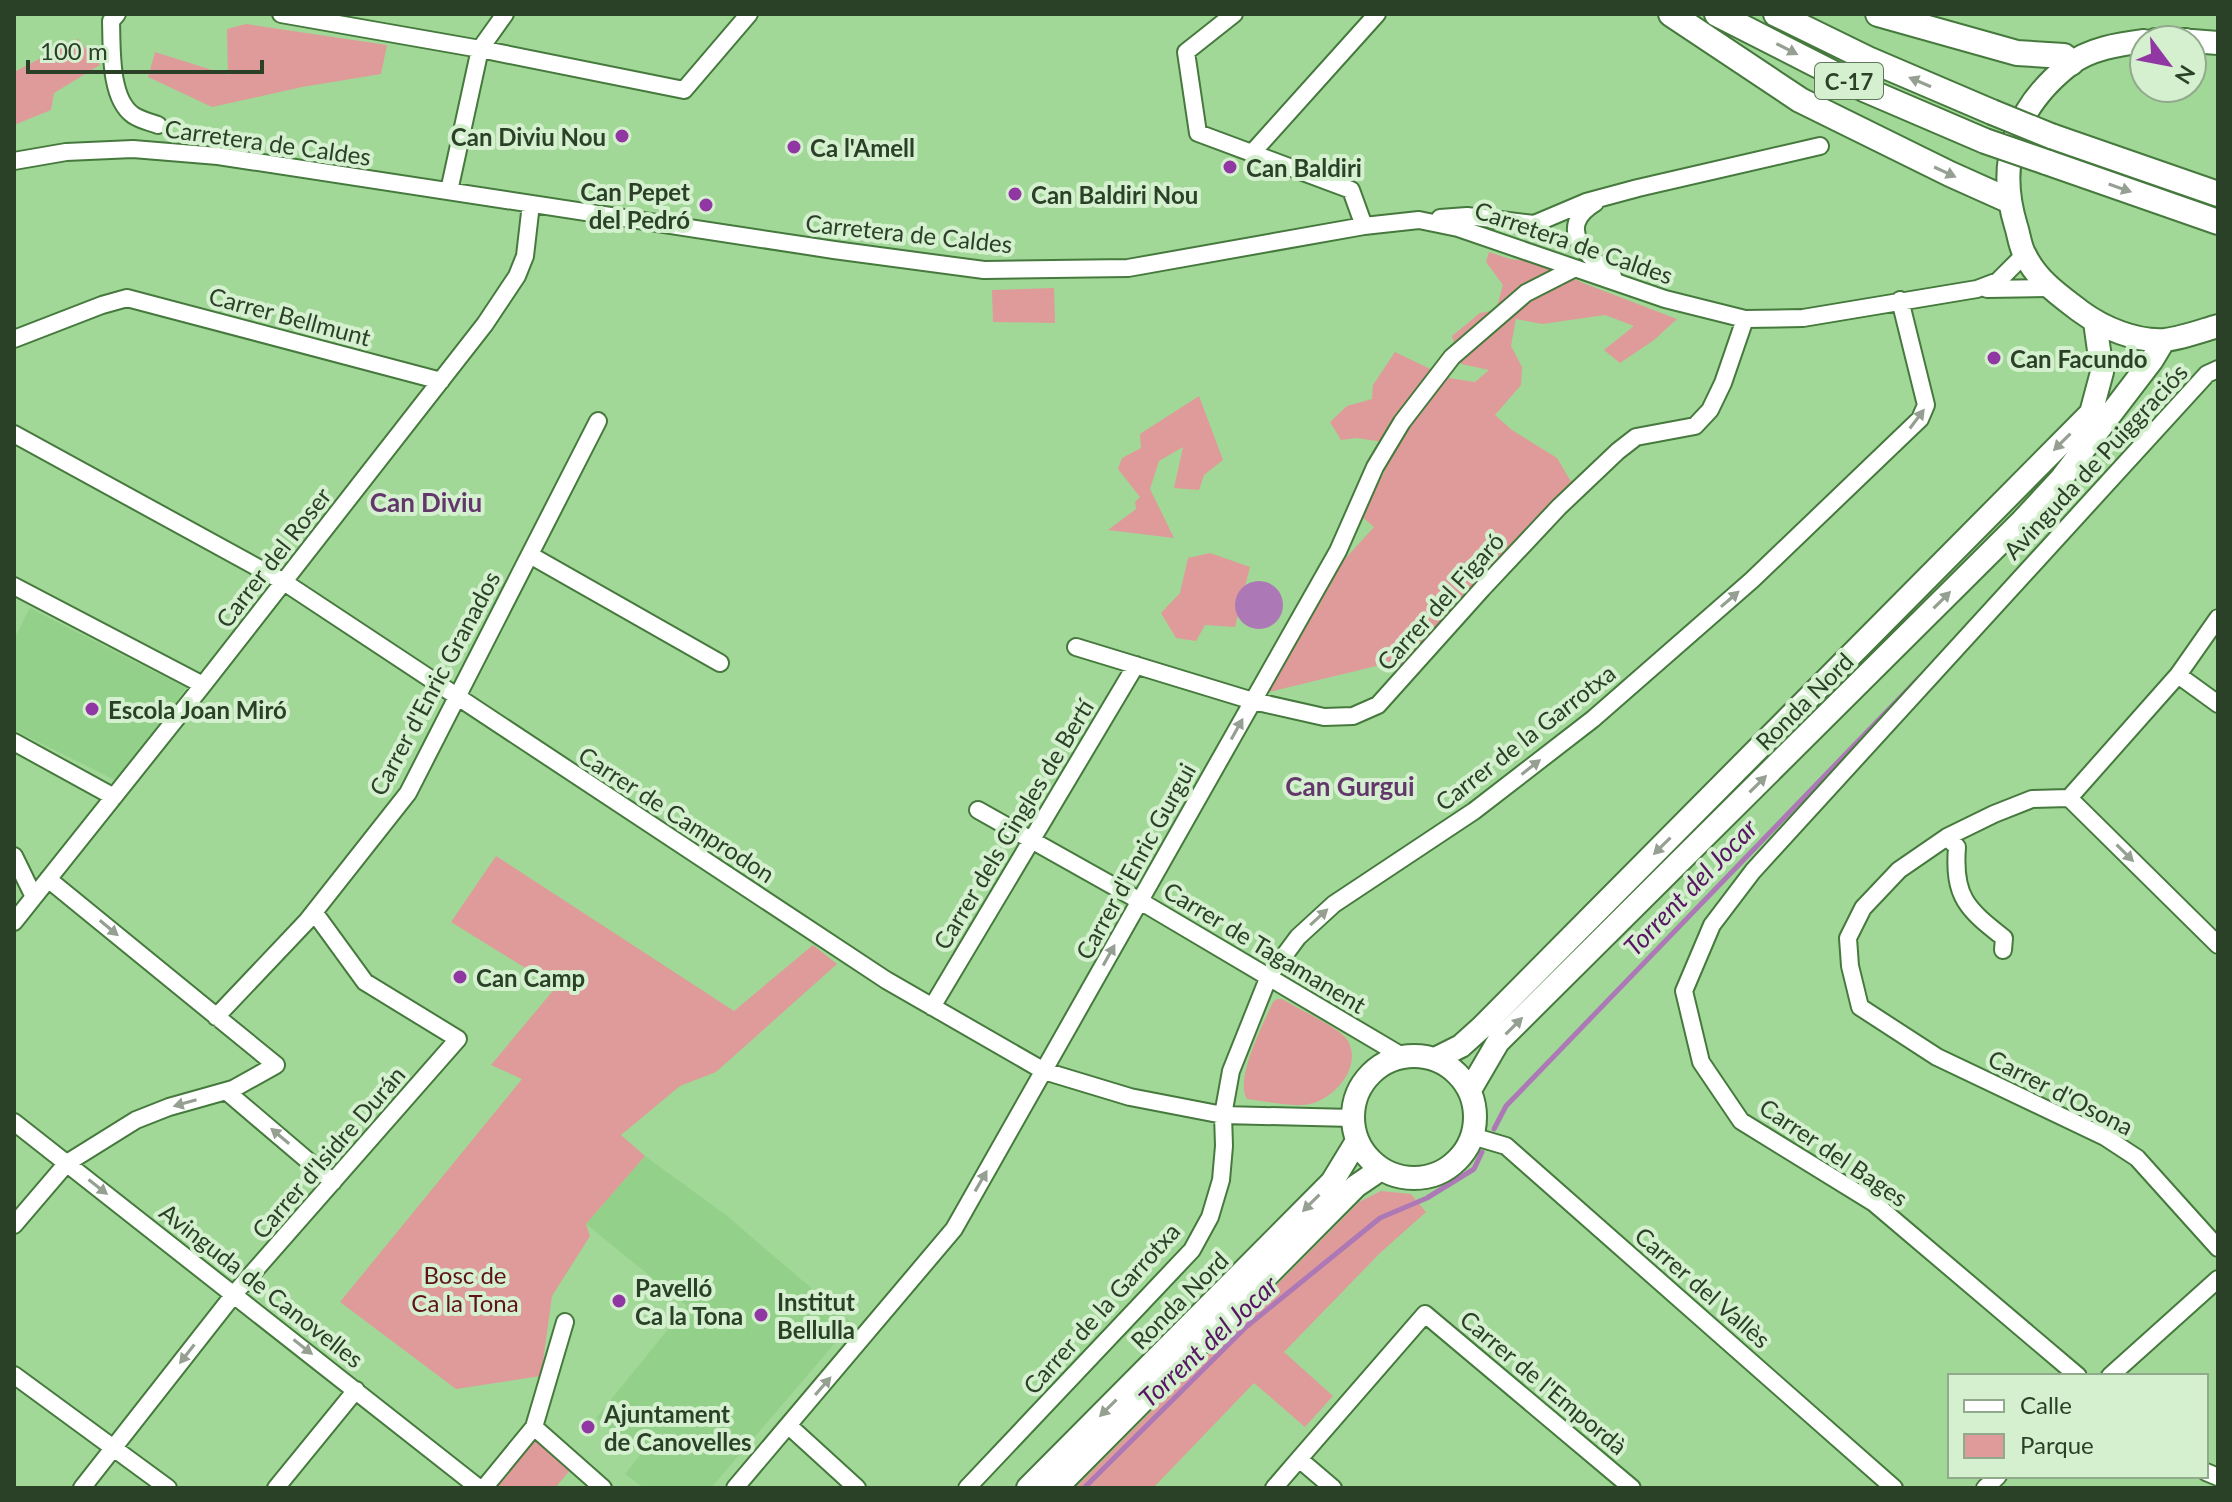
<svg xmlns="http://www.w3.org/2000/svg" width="2232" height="1502" font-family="Lato,sans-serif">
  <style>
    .built { fill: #93d089 }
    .green { fill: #df9b99 }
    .water { fill: #ac79b6 }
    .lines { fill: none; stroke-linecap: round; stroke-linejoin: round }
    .stream { stroke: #ac79b6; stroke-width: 5 }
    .minor-casing { stroke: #46793d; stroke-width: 20 }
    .major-casing { stroke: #46793d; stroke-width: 26 }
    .highway-casing { stroke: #46793d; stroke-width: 28 }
    .minor { stroke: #fff; stroke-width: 16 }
    .major { stroke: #fff; stroke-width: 22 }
    .highway { stroke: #fff; stroke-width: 24 }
    .highway-bridge-casing { stroke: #46793d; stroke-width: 28; stroke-linecap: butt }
    .highway-bridge { stroke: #fff; stroke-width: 24 }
    .oneway { fill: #95a093 }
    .poi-dot { fill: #9137a3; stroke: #d5f0cf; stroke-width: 3 }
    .labels { text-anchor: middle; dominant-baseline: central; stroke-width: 8; stroke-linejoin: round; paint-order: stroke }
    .shield { fill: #d5f0cf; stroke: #5e7659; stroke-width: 2 }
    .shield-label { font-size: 22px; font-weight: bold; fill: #2b4127 }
    .poi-label { font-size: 24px; font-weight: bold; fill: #2b4127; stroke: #d5f0cf; text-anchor: start }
    .street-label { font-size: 24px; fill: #2b4127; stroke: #d5f0cf }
    .park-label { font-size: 24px; fill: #5f121a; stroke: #d5f0cf }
    .neighbourhood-label { font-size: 26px; font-weight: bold; fill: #63376c; stroke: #d5f0cf }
    .water-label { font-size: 26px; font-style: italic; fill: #561662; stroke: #d5f0cf }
  </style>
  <rect width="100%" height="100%" fill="#a1d897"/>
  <path class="built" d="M30,608L186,688L117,781L14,730V639Z
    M645,1156L727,1216L852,1323L711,1488H644L625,1474L641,1454L596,1418L687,1306L586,1224Z"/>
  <path class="green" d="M246,24L387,45L381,74L302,87L212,107L148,77L155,52L228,75L227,29Z
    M78,39L100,65L54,93L51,110L14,125V72Z
    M1489,252L1510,259L1539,262L1583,283L1677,319L1654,340L1620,363L1604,350L1634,326L1605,315L1542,324L1516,319L1511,346L1522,367L1521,385L1495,415L1512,430L1557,458L1573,485L1404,668L1397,661L1265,693L1334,571L1374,527L1362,517L1392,456L1383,442L1357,438L1341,440L1330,422L1347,406L1372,399L1373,385L1395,352L1449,378L1475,382L1489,370L1461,364L1452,336L1480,313L1496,310L1503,285L1486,262Z
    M1054,288L1055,323L993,322L992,290Z
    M1199,396L1223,460L1204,475L1199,490L1174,488L1183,447L1159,461L1150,489L1174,538L1108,530L1136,509L1135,502L1140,497L1118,469L1122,458L1141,448L1140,434Z
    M1210,553L1250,567L1235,627L1205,625L1196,641L1176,638L1161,613L1180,593L1188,558Z
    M496,856L734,1011L813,945L837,964L716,1072L680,1086L621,1135L645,1156L586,1224L590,1236L552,1296L541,1376L456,1389L340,1302L522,1079L491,1065L556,987L451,922Z
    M1277,999H1282C1297,1008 1337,1027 1346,1038C1366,1065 1332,1104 1303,1105C1285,1106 1265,1101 1247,1099C1234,1080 1264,1022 1273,1002Z
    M1381,1191L1411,1194L1426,1212L1380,1253L1284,1352L1333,1396L1305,1427L1254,1383L1153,1488H1075L1359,1202Z
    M533,1434L571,1469L555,1488H494Z"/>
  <path class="water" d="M1235 605a24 24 0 1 1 48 0a24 24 0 1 1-48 0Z"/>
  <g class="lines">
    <path class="stream" d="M1494,1129L1506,1106L1920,677
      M1084,1488L1246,1327L1380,1218L1427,1198L1474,1169L1482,1152"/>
    <g class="minor-casing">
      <path id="minor" d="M117,14L111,21C112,47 109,98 133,115C140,120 150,122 158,125
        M281,14L480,49L684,90L749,14
        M1234,14L1186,52L1198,133L1351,190L1364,226
        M1252,153L1377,14
        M14,161L66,152L133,149L218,156L834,250L984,270L1128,268L1364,226L1419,220L1458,228L1665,299L1745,319L1803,318L1977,289L1998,281L2024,255
        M449,191L480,49L505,14
        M1595,203C1554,228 1588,257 1613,276
        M1440,218L1467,216L1534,224L1586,202L1638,188L1820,146
        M1987,289L2049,288
        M14,339L102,305L127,298L441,381
        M14,434L284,582L886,980L1044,1071L1130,1097L1223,1115L1353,1118
        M530,555L720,663
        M14,586L203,685
        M1076,647L1253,701L1324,717L1353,716L1378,705L1482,589L1559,507L1618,451L1636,437L1695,426L1710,410L1723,383L1745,319
        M2178,675L2218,704
        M14,742L114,797
        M2069,798L2178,675L2218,618
        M978,810L1140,901L1402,1056
        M1947,837L1957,847C1953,897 1967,909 2004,938L2003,950
        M14,856L34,897
        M14,922L203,685L485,324L517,276L525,256L531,204
        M2218,945L2069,798L2032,799L1994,814L1947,837L1899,870L1863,908L1848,938L1850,966L1860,1007L1937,1057L2105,1137L2137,1158L2218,1248
        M932,1007L1136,665
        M216,1017L307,921L408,793L598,421
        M226,1091L333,1182
        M14,1122L479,1488
        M1472,1136L1506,1146L1894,1488
        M14,1225L67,1163L136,1120L169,1107L233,1089L276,1065L48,879
        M14,1375L168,1488
        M2078,1376L1874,1203L1741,1121L1701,1062L1684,991L1712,925L1753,871L2207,374L2218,369
        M2110,1376L2218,1279
        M789,1426L857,1488
        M534,1427L603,1488
        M1299,1459L1425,1314L1632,1488
        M2206,1472L2218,1477
        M82,1488L235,1293L458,1039L365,982L314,912
        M276,1488L356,1390
        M484,1488L534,1427L565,1322
        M735,1488L954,1229L1338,551L1375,467L1402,422L1452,357L1526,293L1575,268
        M967,1488L1192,1250L1210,1217L1221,1180L1224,1146L1223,1115L1231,1071L1269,976L1298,937L1334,904L1474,811L1593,719L1752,580L1920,419L1926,405L1900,300
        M1274,1488L1299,1459L1333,1488
        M1985,1488L1998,1476"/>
    </g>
    <g class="major-casing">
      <path id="major" d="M2155,40H2186
        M2144,41C2120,44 2088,49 2069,65C2016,107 1996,161 2016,226C2019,235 2020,247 2025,255C2037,280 2059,295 2080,311C2103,328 2136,342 2165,340C2182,338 2201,331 2218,326
        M2192,41L2218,43
        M1353 1117a61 61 0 1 1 122 0a61 61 0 1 1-122 0Z
        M1435,1059L1461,1046L1481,1028L2091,413L2102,372L2095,322
        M1470,1090L1498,1042L2022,521L2061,479L2152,360L2164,340
        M1028,1488L1332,1182L1357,1141
        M1056,1488L1356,1186L1381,1169"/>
    </g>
    <g class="highway-casing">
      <path id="highway" d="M1671,14L1800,100L1950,174L2008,200
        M1717,14L1866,90L1985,141
        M1776,14L1868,59L1992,112
        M1878,14L2017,53L2064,56L2071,63
        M2051,136L2218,194
        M2046,162L2218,222"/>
    </g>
    <use href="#minor" class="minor"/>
    <use href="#major" class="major"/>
    <use href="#highway" class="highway"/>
    <g class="highway-bridge-casing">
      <path id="highway-bridge" d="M1992,112L2051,136
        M1985,141L2046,162"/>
    </g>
    <use href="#highway-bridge" class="highway-bridge"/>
  </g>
  <defs><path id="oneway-solid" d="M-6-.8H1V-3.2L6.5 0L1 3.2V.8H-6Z" transform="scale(2)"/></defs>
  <g class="oneway">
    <use href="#oneway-solid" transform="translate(1787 49) rotate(27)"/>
    <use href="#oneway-solid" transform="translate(1920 82) rotate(-157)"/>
    <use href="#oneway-solid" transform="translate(1945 172) rotate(25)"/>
    <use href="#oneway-solid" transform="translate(2120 188) rotate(19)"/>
    <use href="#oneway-solid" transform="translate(1917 419) rotate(-53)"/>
    <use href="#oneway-solid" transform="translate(2062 442) rotate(135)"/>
    <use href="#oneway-solid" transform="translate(1730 599) rotate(-41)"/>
    <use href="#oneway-solid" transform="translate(1942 600) rotate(-45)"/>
    <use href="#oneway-solid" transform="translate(1237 729) rotate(-61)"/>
    <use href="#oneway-solid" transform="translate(1531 767) rotate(-38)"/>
    <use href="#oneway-solid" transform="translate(1758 784) rotate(-45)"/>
    <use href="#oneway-solid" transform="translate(1662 846) rotate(135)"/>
    <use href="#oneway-solid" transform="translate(2125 853) rotate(45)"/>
    <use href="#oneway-solid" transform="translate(1319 917) rotate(-43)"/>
    <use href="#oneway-solid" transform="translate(109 928) rotate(40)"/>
    <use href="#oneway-solid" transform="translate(1109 955) rotate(-61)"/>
    <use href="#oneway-solid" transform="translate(1514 1026) rotate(-45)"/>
    <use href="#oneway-solid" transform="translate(185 1103) rotate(164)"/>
    <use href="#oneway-solid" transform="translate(280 1136) rotate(-140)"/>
    <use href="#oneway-solid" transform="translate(981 1181) rotate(-60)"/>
    <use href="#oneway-solid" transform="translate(98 1187) rotate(38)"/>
    <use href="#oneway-solid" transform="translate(1311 1203) rotate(135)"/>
    <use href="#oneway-solid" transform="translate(303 1347) rotate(38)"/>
    <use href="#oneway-solid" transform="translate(187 1354) rotate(128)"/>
    <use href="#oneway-solid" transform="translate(823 1386) rotate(-49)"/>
    <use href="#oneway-solid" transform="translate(1108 1408) rotate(135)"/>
  </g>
  <g class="poi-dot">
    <circle cx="622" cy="136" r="8"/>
    <circle cx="794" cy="147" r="8"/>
    <circle cx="1230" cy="167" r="8"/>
    <circle cx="1015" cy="194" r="8"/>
    <circle cx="706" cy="205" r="8"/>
    <circle cx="1994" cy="358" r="8"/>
    <circle cx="92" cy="709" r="8"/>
    <circle cx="460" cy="977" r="8"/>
    <circle cx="619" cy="1301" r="8"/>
    <circle cx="761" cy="1315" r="8"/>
    <circle cx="588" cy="1427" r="8"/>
  </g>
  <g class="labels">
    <rect class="shield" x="1815" y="63" width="68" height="36" rx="6"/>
    <g class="shield-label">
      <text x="1849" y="81">C-17</text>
    </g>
    <g class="poi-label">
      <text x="606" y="136" text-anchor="end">Can Diviu Nou</text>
      <text x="810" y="147">Ca l'Amell</text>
      <text x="1246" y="167">Can Baldiri</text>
      <text x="690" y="191" text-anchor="end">Can Pepet<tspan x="690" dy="28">del Pedró</tspan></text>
      <text x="1031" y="194">Can Baldiri Nou</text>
      <text x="2010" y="358">Can Facundo</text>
      <text x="108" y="709">Escola Joan Miró</text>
      <text x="476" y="977">Can Camp</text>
      <text x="635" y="1287">Pavelló<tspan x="635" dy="28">Ca la Tona</tspan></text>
      <text x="777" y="1301">Institut<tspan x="777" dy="28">Bellulla</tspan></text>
      <text x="604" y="1413">Ajuntament<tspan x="604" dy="28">de Canovelles</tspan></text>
    </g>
    <g class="street-label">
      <text transform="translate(268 142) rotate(8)">Carretera de Caldes</text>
      <text transform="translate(909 233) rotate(6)">Carretera de Caldes</text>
      <text transform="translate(1574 242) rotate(19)">Carretera de Caldes</text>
      <text transform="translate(290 316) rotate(15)">Carrer Bellmunt</text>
      <text transform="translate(2095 461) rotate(-47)">Avinguda de Puiggraciós</text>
      <text transform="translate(273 557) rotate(-52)">Carrer del Roser</text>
      <text transform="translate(1440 601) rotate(-48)">Carrer del Figaró</text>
      <text transform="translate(434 683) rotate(-62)">Carrer d'Enric Granados</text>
      <text transform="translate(1804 701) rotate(-45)">Ronda Nord</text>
      <text transform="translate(1525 737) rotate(-38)">Carrer de la Garrotxa</text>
      <text transform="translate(677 814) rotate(33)">Carrer de Camprodon</text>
      <text transform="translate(1013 824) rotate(-59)">Carrer dels Cingles de Bertí</text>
      <text transform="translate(1135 861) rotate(-61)">Carrer d'Enric Gurgui</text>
      <text transform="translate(1265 947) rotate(31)">Carrer de Tagamanent</text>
      <text transform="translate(2061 1092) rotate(27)">Carrer d'Osona</text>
      <text transform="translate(328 1152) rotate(-49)">Carrer d'Isidre Durán</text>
      <text transform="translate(1834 1152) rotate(34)">Carrer del Bages</text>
      <text transform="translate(262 1285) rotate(38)">Avinguda de Canovelles</text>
      <text transform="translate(1703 1287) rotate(41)">Carrer del Vallès</text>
      <text transform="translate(1179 1300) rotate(-45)">Ronda Nord</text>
      <text transform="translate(1101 1308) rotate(-48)">Carrer de la Garrotxa</text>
      <text transform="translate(1544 1382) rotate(40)">Carrer de l'Empordà</text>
    </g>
    <g class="park-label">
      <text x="465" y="1274">Bosc de<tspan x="465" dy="28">Ca la Tona</tspan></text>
    </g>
    <g class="neighbourhood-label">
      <text x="426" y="502">Can Diviu</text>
      <text x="1350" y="786">Can Gurgui</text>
    </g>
    <g class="water-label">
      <text transform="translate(1690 887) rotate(-46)">Torrent del Jocar</text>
      <text transform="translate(1208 1341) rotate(-43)">Torrent del Jocar</text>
    </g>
  </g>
  <rect width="2232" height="1502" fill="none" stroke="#2b4127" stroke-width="32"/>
  <rect x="1948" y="1374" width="260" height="104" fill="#d5f0cf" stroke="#91aa8c" stroke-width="2"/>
  <rect x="1964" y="1400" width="40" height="12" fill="#ffffff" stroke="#91aa8c" stroke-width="2"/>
  <text x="2020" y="1414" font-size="24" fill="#2b4127">Calle</text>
  <rect x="1964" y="1434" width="40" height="24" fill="#df9b99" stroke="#91aa8c" stroke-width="2"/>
  <text x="2020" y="1454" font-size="24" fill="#2b4127">Parque</text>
  <g transform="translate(2168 64) rotate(122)"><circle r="38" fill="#d5f0cf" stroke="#91aa8c" stroke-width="2"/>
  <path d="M0-6L14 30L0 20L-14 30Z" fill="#9137a3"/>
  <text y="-12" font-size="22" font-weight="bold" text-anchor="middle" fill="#2b4127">N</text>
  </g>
  <path d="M28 60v12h234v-12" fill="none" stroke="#2b4127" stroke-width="4"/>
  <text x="40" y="60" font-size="24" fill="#2b4127" stroke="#d5f0cf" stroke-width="6" paint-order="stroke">100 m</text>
</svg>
